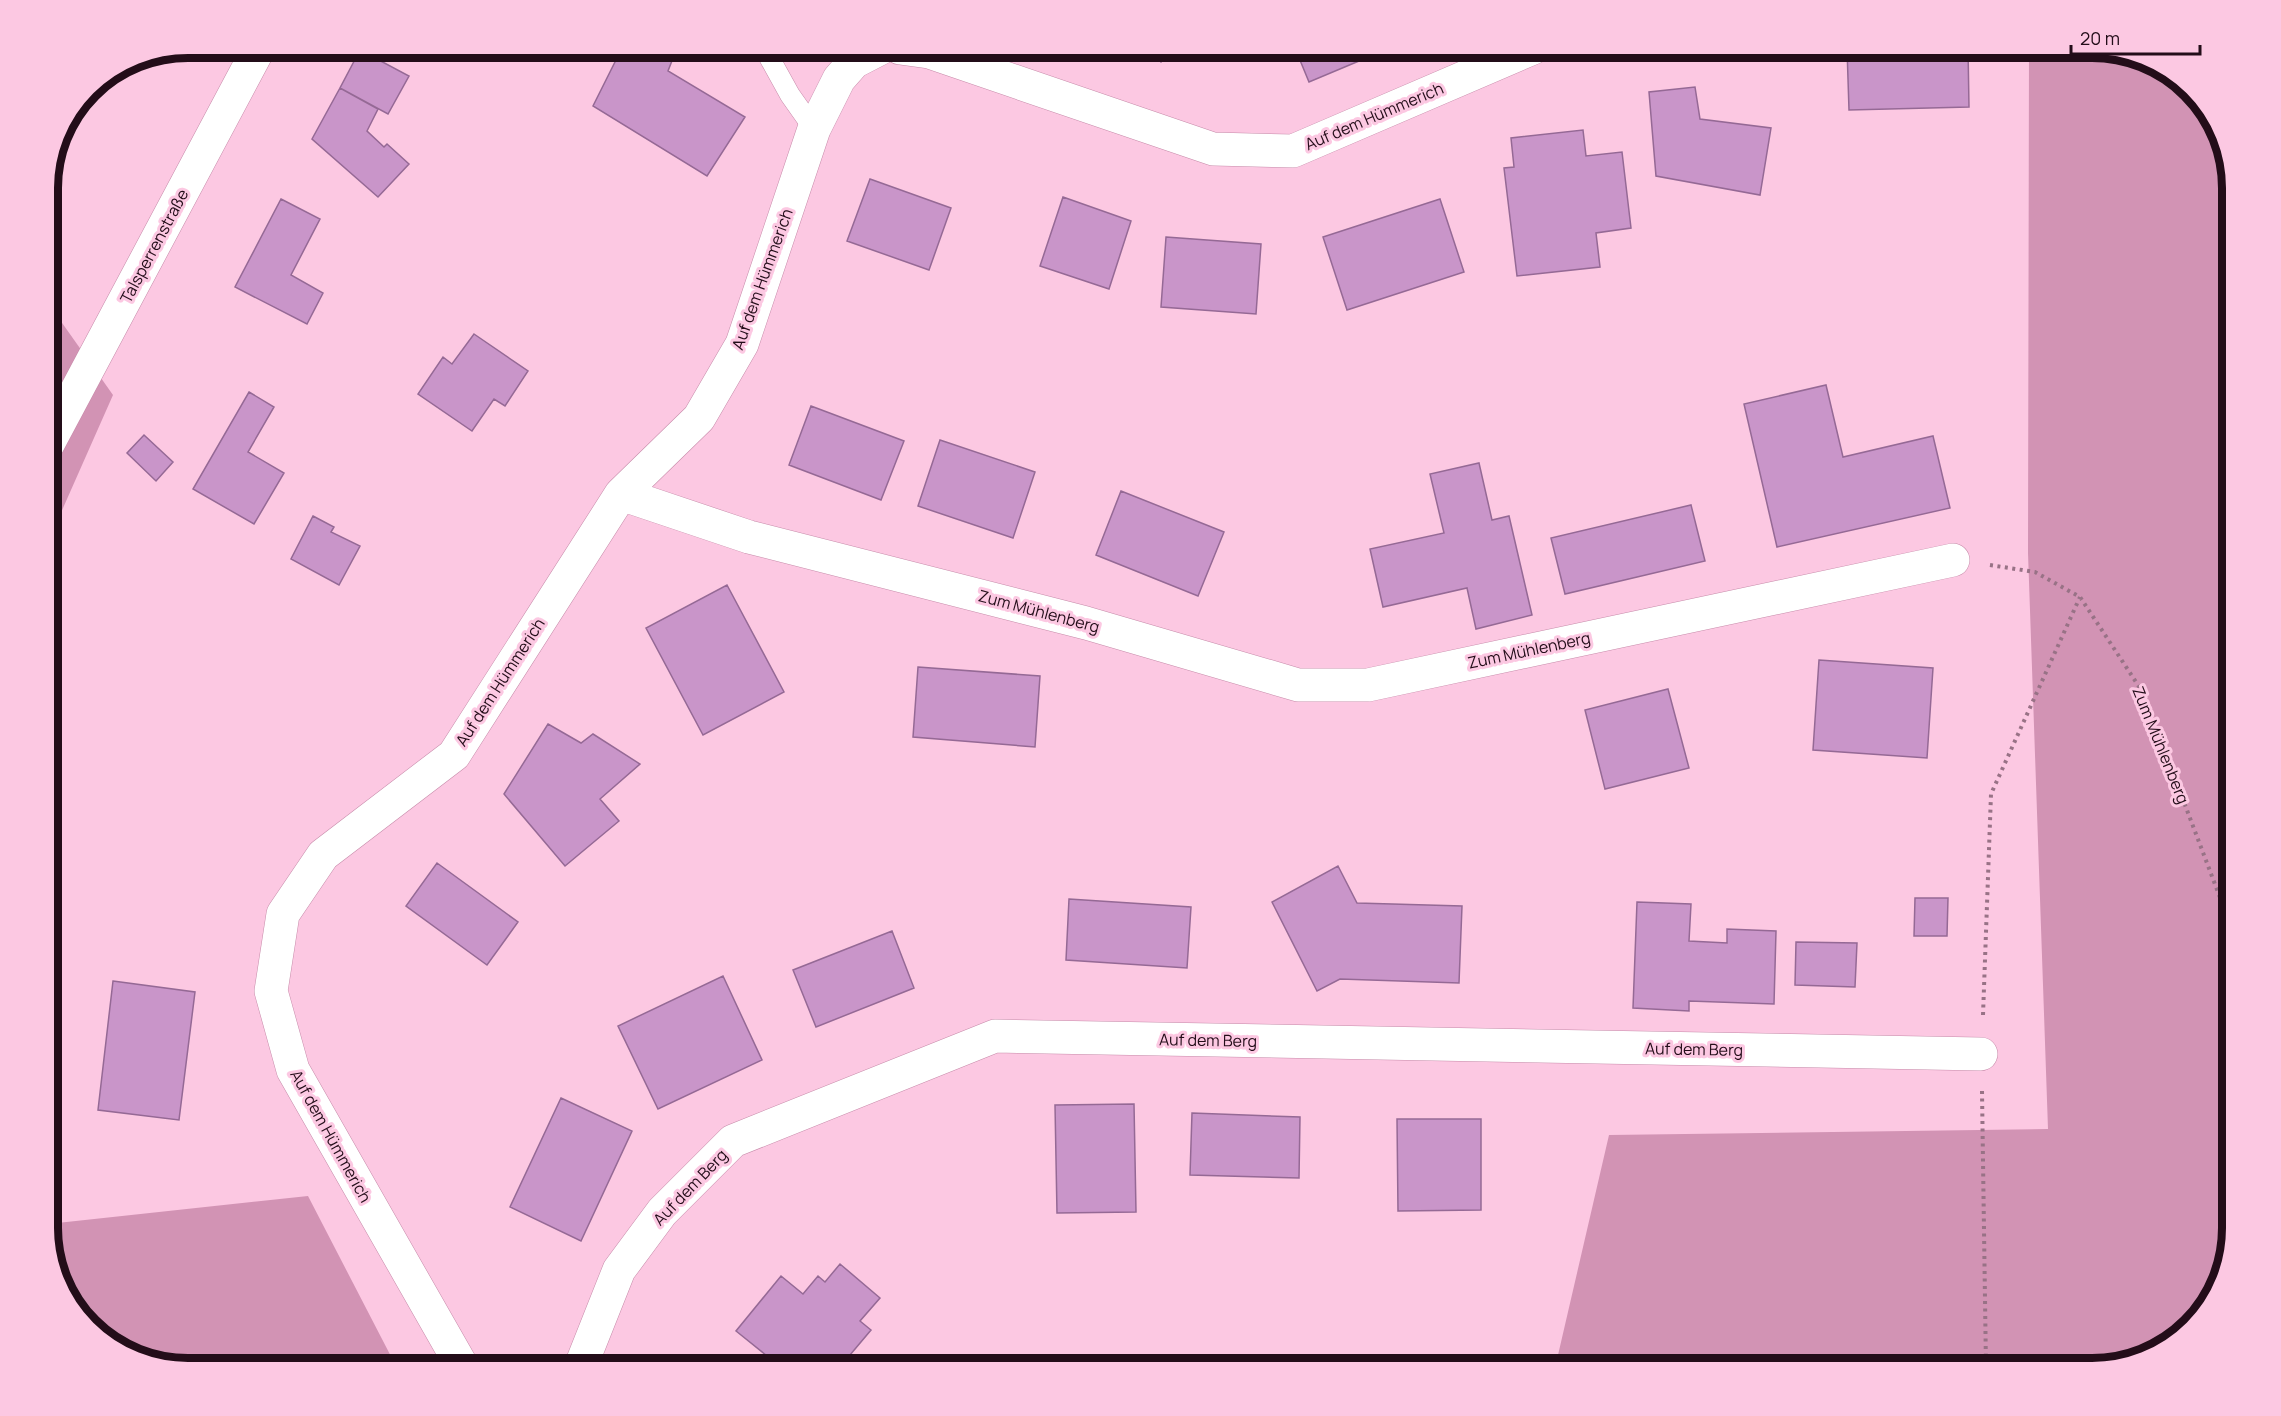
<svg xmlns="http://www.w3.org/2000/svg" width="2281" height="1416" font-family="Manrope,sans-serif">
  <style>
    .green { fill: #d293b4 }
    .building { fill: #c995c9; stroke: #956995; stroke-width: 1.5 }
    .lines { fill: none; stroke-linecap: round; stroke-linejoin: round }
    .service-casing { stroke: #c68aa9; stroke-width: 21 }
    .minor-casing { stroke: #c68aa9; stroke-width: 34 }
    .path { stroke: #987286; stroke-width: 4; stroke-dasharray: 3 4.5; stroke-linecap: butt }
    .service { stroke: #fff; stroke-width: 20 }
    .minor { stroke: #fff; stroke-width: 33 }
    .labels { text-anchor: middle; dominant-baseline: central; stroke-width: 6; stroke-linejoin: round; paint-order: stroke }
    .street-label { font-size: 16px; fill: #230d19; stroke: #fcc8e2 }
    .rim { fill: none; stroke: #230d19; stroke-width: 8 }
  </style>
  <rect width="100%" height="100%" fill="#fcc8e2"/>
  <path class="green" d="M2029,48H2093L2163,67L2214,118L2233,180V1228L2214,1298L2163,1349L2093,1368H1555L1609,1135L2048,1129L2028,553Z
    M48,303L113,395L48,542Z
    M308,1196L397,1368H188L118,1349L67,1298L48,1236V1224Z"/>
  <path class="building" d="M622,48H677L668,71L745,117L707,176L593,106Z
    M1015,48H1054V57L1015,55Z
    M1144,48H1173L1161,62Z
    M1295,48H1390L1309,82Z
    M1847,48H1968L1969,107L1849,110Z
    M360,50L409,76L388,114L340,88Z
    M1695,87L1700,119L1771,128L1760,195L1656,176L1649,92Z
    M340,88L378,109L367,131L384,147L387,144L409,164L378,197L312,139Z
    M1583,130L1586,156L1622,152L1631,228L1596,233L1600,267L1517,276L1504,168L1514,167L1511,138Z
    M870,179L951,208L929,270L847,241Z
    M1063,197L1131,221L1109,289L1040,266Z
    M281,199L320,219L291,275L323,293L307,324L235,287Z
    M1440,199L1464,272L1347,310L1323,237Z
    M1166,237L1261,244L1256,314L1161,307Z
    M474,334L528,371L505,406L494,399L472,431L418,394L443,357L452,364Z
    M1826,385L1843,457L1933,436L1950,508L1777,547L1744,404Z
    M249,392L274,407L248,452L284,473L254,524L193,489Z
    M811,406L904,441L881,500L789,465Z
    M144,435L173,462L156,481L127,453Z
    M940,440L1035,472L1013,538L918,506Z
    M1479,463L1492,520L1509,516L1532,615L1476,629L1467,588L1383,607L1370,549L1444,533L1430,474Z
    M1121,491L1224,532L1198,596L1096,555Z
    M1691,505L1705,561L1565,594L1551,538Z
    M313,516L334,527L331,532L360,546L339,585L291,559Z
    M727,585L784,692L703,735L646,628Z
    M1819,660L1933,668L1927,758L1813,750Z
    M918,667L1040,676L1035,747L913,737Z
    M1668,689L1689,768L1605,789L1585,710Z
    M548,724L581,743L593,734L640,764L600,799L619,821L565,866L504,794Z
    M437,863L518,922L487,965L406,906Z
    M1338,866L1357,903L1462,906L1459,983L1340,979L1317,991L1272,902Z
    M1915,898H1948L1947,936H1914Z
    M1069,899L1191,907L1187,968L1066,960Z
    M1637,902L1691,904L1689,941L1727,943V929L1776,931L1774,1004L1689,1001V1011L1633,1008Z
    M892,931L914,988L816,1027L793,970Z
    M1796,942L1857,943L1855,987L1795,985Z
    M723,976L762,1060L658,1109L618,1026Z
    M113,981L195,992L179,1120L98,1110Z
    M561,1098L632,1131L581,1241L510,1207Z
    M1134,1104L1136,1212L1057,1213L1055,1105Z
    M1192,1113L1300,1117L1299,1178L1190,1175Z
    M1397,1119H1481V1210L1398,1211Z
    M840,1264L880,1298L860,1321L871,1330L839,1368H773L777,1364L736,1331L781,1276L803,1294L818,1276L825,1282Z"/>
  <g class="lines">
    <g class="service-casing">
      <path id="service" d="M764,48L790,95L814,129"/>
    </g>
    <g class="minor-casing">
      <path id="minor" d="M900,48L929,52L1213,149L1293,151L1533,48
        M48,444L259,48
        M621,494L749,537L1086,623L1298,685H1368L1953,560
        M463,1368L293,1070L271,991L283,914L323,855L454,755L621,494L699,418L742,344L814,129L839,79L854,62L881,48
        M580,1368L619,1270L662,1212L733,1141L995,1036L1981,1054"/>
    </g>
    <path class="path" d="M48,343L60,336
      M1990,565L2035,572L2080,597L2142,691L2233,932
      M1983,1015L1991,794L2080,597
      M1982,1091L1986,1368"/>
    <use href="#service" class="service"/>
    <use href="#minor" class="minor"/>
  </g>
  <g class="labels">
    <g class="street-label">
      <text transform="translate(1374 116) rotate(-23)">Auf dem Hümmerich</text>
      <text transform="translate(154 246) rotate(-62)">Talsperrenstraße</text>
      <text transform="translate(762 279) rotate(-70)">Auf dem Hümmerich</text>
      <text transform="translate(1039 611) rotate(15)">Zum Mühlenberg</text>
      <text transform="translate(1529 650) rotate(-12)">Zum Mühlenberg</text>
      <text transform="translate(500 682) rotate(-57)">Auf dem Hümmerich</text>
      <text transform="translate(2161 745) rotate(68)">Zum Mühlenberg</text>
      <text transform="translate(1208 1040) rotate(1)">Auf dem Berg</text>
      <text transform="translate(1694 1049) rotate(1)">Auf dem Berg</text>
      <text transform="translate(331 1136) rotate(61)">Auf dem Hümmerich</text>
      <text transform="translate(690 1187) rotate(-46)">Auf dem Berg</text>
    </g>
  </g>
  <path d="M0 0H2281V1416H0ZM188 58H2092A130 130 0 0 1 2222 188V1228A130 130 0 0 1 2092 1358H188A130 130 0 0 1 58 1228V188A130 130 0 0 1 188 58Z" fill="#fcc8e2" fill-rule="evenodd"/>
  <path class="rim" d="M188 58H2092A130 130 0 0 1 2222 188V1228A130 130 0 0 1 2092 1358H188A130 130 0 0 1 58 1228V188A130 130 0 0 1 188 58Z"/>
  <path d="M2071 45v9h129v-9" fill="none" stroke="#230d19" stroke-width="3"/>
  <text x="2080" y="45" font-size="18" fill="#230d19" stroke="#fcc8e2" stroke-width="4.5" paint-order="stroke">20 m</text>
</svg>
